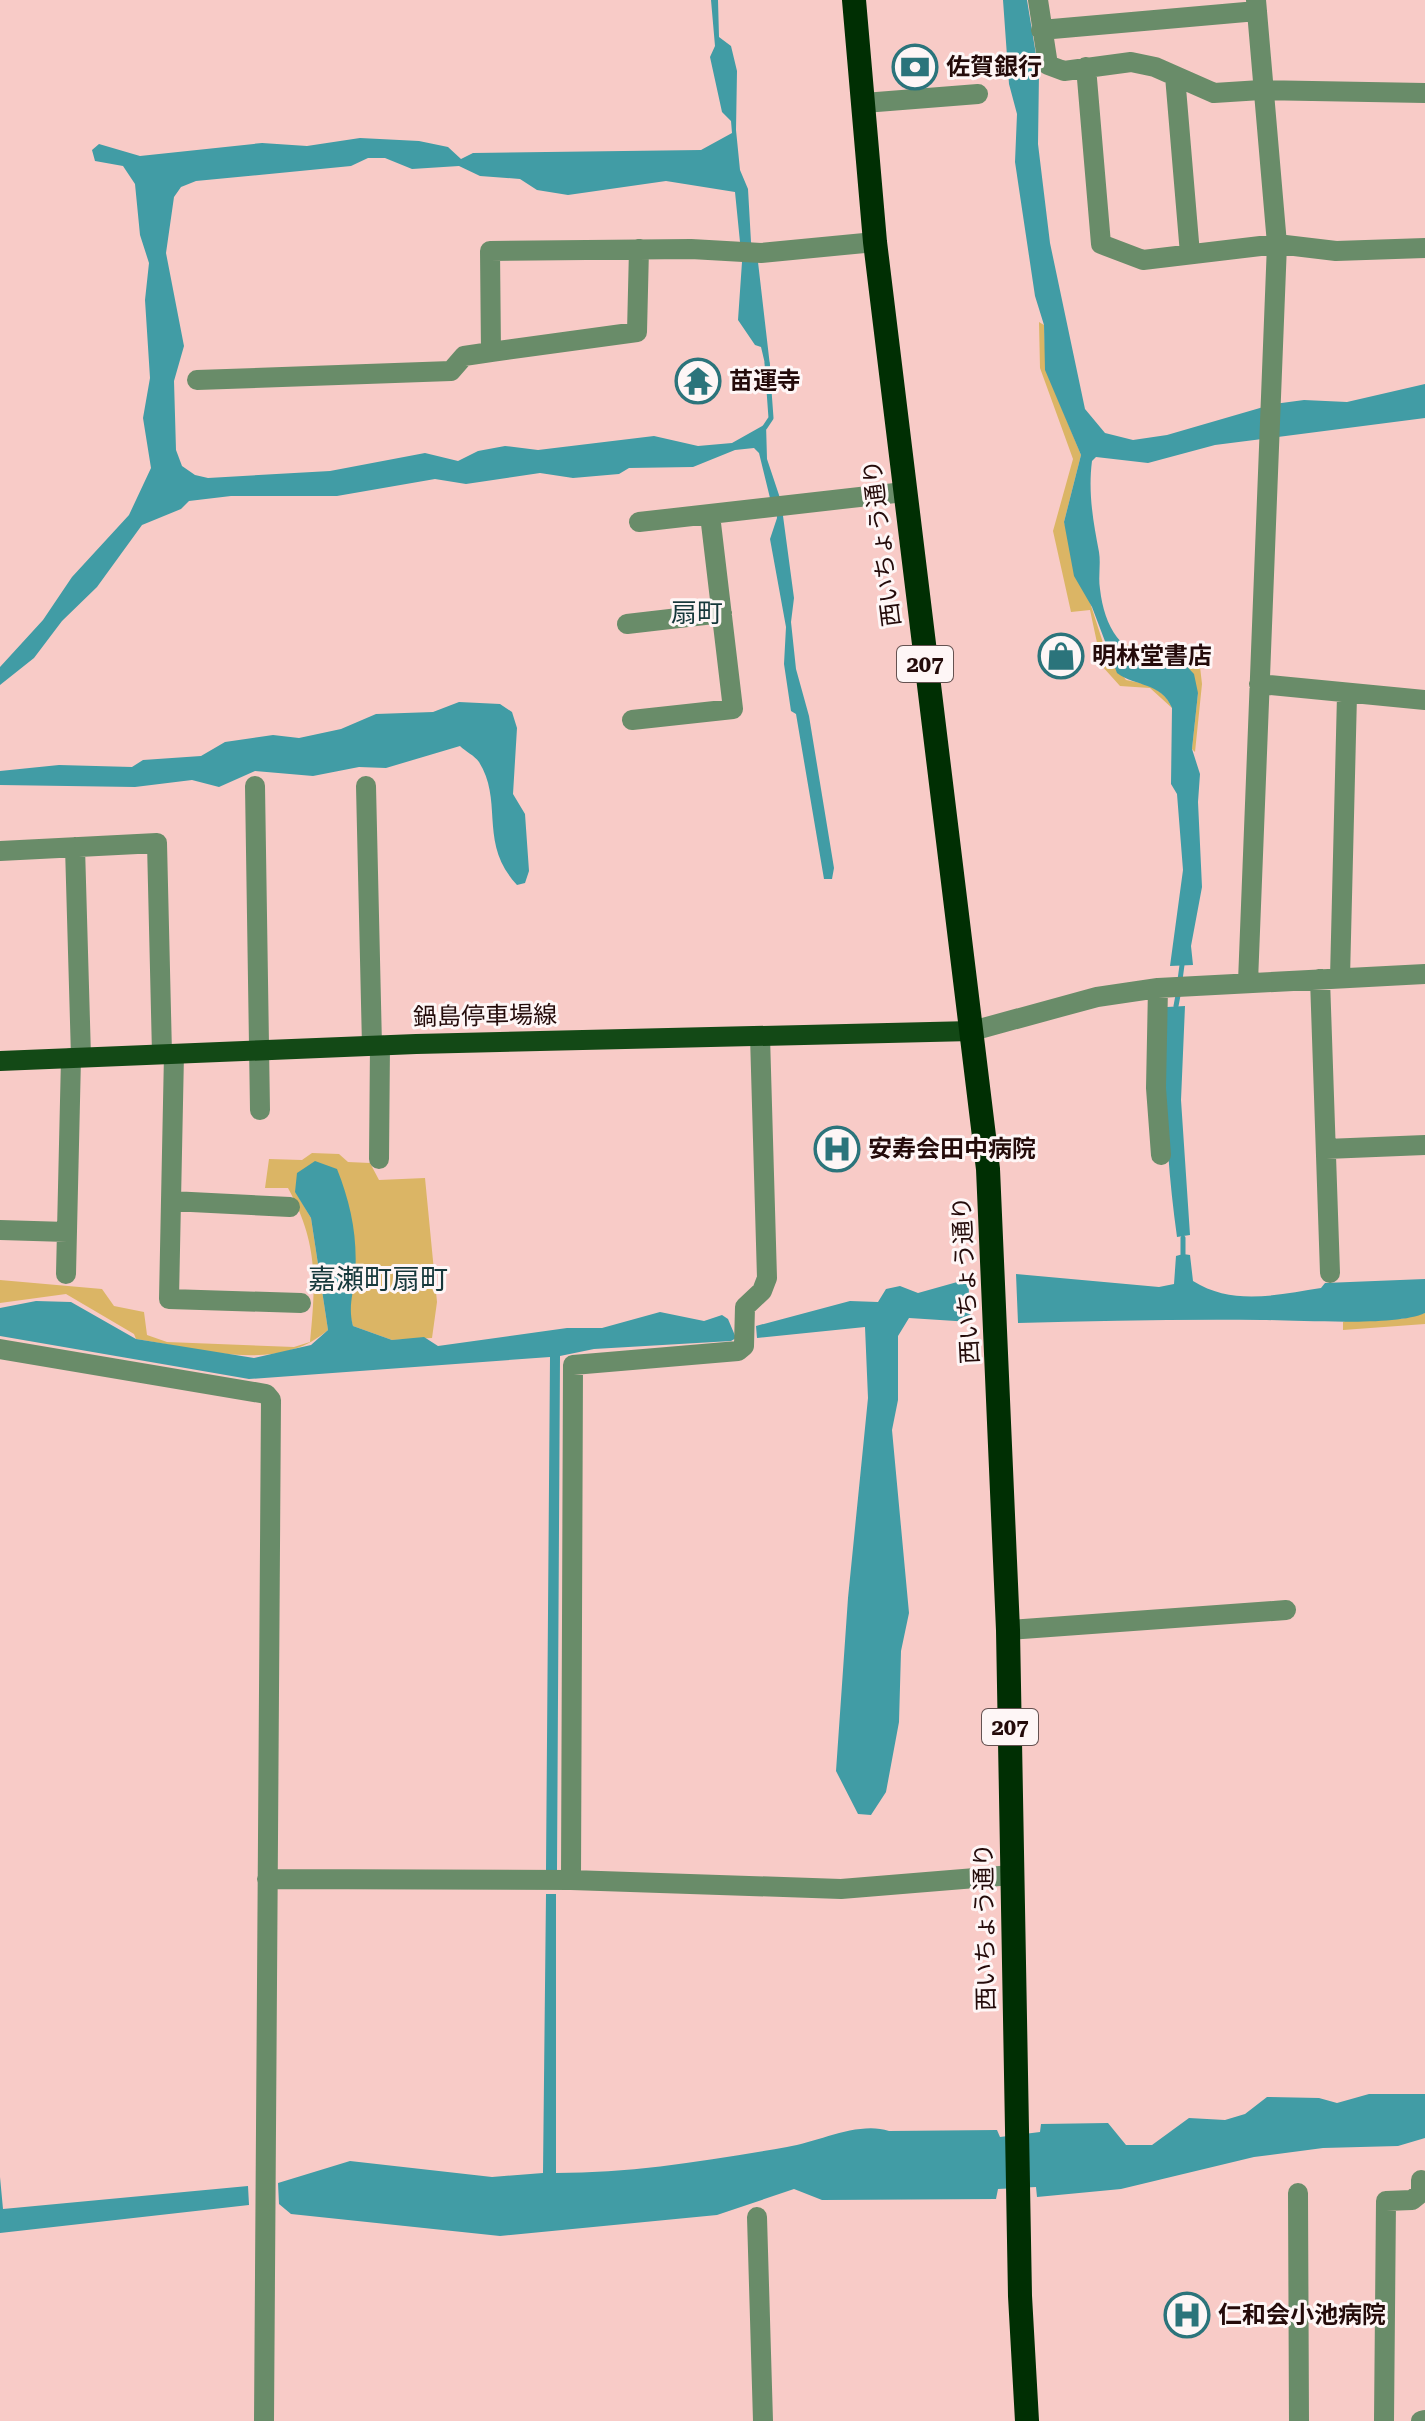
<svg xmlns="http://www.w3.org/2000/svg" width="1425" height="2421" font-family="'Roboto Serif','Noto Sans JP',serif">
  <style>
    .green { fill: #dbb565 }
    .water { fill: #419ca5 }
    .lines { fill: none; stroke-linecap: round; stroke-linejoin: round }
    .stream { stroke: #419ca5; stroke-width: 5 }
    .minor { stroke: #698c69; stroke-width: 20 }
    .major { stroke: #134916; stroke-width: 20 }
    .highway { stroke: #002f03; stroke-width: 24 }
    .labels { text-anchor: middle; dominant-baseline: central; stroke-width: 6; stroke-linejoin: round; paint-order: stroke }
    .shield { fill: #fef6f6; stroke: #655251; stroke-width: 2 }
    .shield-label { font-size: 22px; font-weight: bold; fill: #240b0a }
    .poi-label { font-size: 24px; font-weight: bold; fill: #240b0a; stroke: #fef6f6; text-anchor: start }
    .street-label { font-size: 24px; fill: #240b0a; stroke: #fef6f6 }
    .neighbourhood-label { font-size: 26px; fill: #16383b; stroke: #fef6f6 }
    .quarter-label { font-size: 28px; fill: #16383b; stroke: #fef6f6 }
  </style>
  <rect width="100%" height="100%" fill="#f8cbc7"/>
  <path class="green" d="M1039,322L1044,325L1046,370L1081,455L1064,522L1106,652L1126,680C1146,684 1164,688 1172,708L1150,688L1120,686L1102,666L1090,610L1071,612L1053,531L1073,459L1040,368Z
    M1117,639L1135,649H1198L1202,684L1195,752L1192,749L1198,693L1158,658L1135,655Z
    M312,1153L339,1154L348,1162L370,1163L379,1180L425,1178L437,1302L432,1338L392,1340L353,1326L349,1311L355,1275L295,1191L311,1218L328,1330C276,1375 198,1348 136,1339L134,1334L66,1294L0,1303V1280L102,1289L114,1306L144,1312L147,1335L167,1342L294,1347L310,1342C316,1281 318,1243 288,1188H265L269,1159L302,1160Z
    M1425,1313V1324L1343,1330V1322L1351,1319H1401Z"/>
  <path class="water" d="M711,0H718L719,37L731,46L737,71L736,130L740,170L748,189L751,242L758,262L770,366L766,368L761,347L755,345L738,320L742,262L735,192L666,181L568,195L537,190L520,179L480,176L459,166L412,169L385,158H368L351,166L196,181L181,187L174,197L166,253L184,346L174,381L176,450L182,466L195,475L208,478L330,471L425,453L458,461L478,451L505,446L538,450L654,436L698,446L732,443L766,424L767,459L781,501L794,598L791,622L796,669L809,716L834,868L832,879H824L796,714L791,711L784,664L786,627L770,539L777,518L776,504L770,498L759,453L754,448L735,450L693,467L629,468L619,474L573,478L540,473L466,484L435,479L337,496H231L189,501L181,509L142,525L97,587L62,621L34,658L0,685V667L43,620L72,577L129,515L151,468L143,418L150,378L145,300L149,263L140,235L135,184L123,166L95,161L92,150L99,144L140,156L262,143L307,146L360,138L419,141L448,147L461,159L473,153L701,150L732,133L731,121L722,112L710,57L715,46Z
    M1003,0H1027L1039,73L1038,144L1050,243L1085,409L1105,433L1133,440L1167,435L1274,404L1304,400L1347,402L1425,384V418L1215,445L1148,463L1096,457L1092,461C1088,492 1093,521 1099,552C1101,564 1098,577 1100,589C1105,633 1128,666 1175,654L1194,674L1198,693L1192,749L1200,774L1198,802L1202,887L1191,946L1193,965L1170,966L1183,870L1177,794L1171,784L1172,708C1161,682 1136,687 1117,673L1092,607L1074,576L1064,522L1081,455L1045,370L1044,325L1035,296L1015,162L1017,114L1009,84Z
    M459,702L500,704L512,712L517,728L513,794L525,814L529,871L525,883L517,885C478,843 504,802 479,762C475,756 465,751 460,746L386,768L359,767L313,776L255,771L219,787L192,780L135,787L0,785V771L59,765L132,767L143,760L201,756L225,742L273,735L299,738L341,729L376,714L433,712Z
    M1185,1006L1181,1100L1190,1235L1177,1237C1166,1157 1163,1087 1167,1007Z
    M315,1161L337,1169C351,1204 358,1238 355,1276C353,1295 348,1307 353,1326L392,1340L424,1337L438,1346L567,1328H602L660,1312L704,1321L722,1315L728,1319L736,1338L731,1341L594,1349L560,1356L557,1870H546L550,1357L249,1379L0,1336V1308L36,1301L71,1302L136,1339L254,1358L311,1345L328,1330L311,1218L295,1192L297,1173Z
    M1183,1254L1190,1255L1193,1281C1233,1306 1276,1295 1321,1288L1325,1283L1425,1279V1313C1395,1327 1298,1320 1262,1320C1180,1319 1099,1321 1018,1323L1016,1274L1159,1287L1174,1284L1176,1256Z
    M968,1279L971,1322L909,1318L898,1336V1400L892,1430L909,1613L901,1651L899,1722L886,1792L871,1815L858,1814L836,1771L848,1598L868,1398L865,1327L757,1338L756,1326L850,1301L878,1302L886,1289L900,1286L918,1293Z
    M546,1894H556V2173C633,2173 711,2160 787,2147C819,2142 858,2121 889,2131L997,2130L1000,2137L1040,2132L1041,2124L1108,2123L1126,2145H1152L1189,2118L1225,2120L1245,2114L1267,2097L1319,2098L1337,2103L1369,2094H1425V2138L1398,2146L1323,2148L1254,2157L1121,2189L1037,2197L1036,2187L998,2189L996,2199L822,2200L794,2189L717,2215L500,2236L291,2214L279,2204L278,2183L350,2161L492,2177L543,2173Z
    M0,2177L3,2209L248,2186L249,2205L0,2233Z"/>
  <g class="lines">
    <path class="stream" d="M765,427L771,418L767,363
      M1180,980L1182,965
      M1176,1006L1179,990
      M1183,1238V1254"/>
    <path class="minor" d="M1038,0L1048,65L1064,71L1131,62L1155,67L1214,93L1261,90L1425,93
      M1041,30L1257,11
      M1086,67L1101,244L1143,260L1277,244L1336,251L1425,248
      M1175,76L1190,254
      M864,103L978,94
      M491,352L637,332L639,249
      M197,380L451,371L464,356L491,352L490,251L691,249L761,253L875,242
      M639,522L904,492
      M627,624L722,613
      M1259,684L1425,700
      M632,720L733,709L710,515
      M255,786L260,1110
      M366,786L372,1046
      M75,847L81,1057
      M0,851L157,843L162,1054
      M1340,978L1347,695
      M1320,979L1330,1273
      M1248,982L1277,244L1256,0
      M1158,988L1156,1088L1161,1155
      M972,1031L1097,997L1158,988L1425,974
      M174,1054L169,1299L301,1303
      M1326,1149L1425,1145
      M379,1159L380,1045
      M171,1201L290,1207
      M0,1230L67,1232
      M66,1274L71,1058
      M0,1349L266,1394L271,1400L264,2421
      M1008,1630L1286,1610
      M267,1879L571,1880L841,1889L1012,1875
      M571,1880L573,1365L738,1351L744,1346L745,1307L762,1291L767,1278L760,1036
      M1298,2193L1299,2421
      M757,2217L763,2421
      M1384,2421L1386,2201L1412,2200L1421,2193V2180
      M1421,2421L1425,2420"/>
    <path class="major" d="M0,1061L416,1044L972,1031"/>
    <path class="highway" d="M854,0L875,242L988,1169L1008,1630L1020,2296L1027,2421"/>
  </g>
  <defs>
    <g id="bank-ring" transform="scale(2.3)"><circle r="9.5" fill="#fef6f6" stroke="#2b747b" stroke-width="1.5"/><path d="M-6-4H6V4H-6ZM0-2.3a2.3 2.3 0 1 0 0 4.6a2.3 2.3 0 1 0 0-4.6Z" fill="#2b747b"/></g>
    <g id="temple-ring" transform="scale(2.3)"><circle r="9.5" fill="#fef6f6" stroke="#2b747b" stroke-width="1.5"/><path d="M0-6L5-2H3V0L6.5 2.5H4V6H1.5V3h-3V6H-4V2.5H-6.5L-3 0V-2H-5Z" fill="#2b747b"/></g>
    <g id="shop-ring" transform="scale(2.3)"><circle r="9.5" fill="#fef6f6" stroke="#2b747b" stroke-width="1.5"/><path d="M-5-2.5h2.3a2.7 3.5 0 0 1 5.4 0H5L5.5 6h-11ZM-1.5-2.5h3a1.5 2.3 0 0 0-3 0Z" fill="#2b747b"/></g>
    <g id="hospital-ring" transform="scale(2.3)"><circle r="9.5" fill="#fef6f6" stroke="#2b747b" stroke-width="1.5"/><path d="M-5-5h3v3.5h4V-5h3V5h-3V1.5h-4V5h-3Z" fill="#2b747b"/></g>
  </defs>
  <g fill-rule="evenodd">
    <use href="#bank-ring" x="915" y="67"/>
    <use href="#temple-ring" x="698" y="381"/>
    <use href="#shop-ring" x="1061" y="656"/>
    <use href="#hospital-ring" x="837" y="1149"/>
    <use href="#hospital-ring" x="1187" y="2315"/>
  </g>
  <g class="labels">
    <g class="shield">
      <rect x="897" y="646" width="56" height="36" rx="6"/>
      <rect x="982" y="1709" width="56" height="36" rx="6"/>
    </g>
    <g class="shield-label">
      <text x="925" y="664">207</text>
      <text x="1010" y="1727">207</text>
    </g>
    <g class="poi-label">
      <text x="946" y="67">佐賀銀行</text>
      <text x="729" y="381">苗運寺</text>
      <text x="1092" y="656">明林堂書店</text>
      <text x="868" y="1149">安寿会田中病院</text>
      <text x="1218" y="2315">仁和会小池病院</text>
    </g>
    <g class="street-label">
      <text transform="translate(882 543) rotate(-97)">西いちょう通り</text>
      <text transform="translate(485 1016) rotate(-1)">鍋島停車場線</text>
      <text transform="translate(966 1280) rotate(-93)">西いちょう通り</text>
      <text transform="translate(985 1927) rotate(-91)">西いちょう通り</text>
    </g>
    <g class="neighbourhood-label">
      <text x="697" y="613">扇町</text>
    </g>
    <g class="quarter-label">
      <text x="378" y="1279">嘉瀬町扇町</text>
    </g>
  </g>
</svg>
